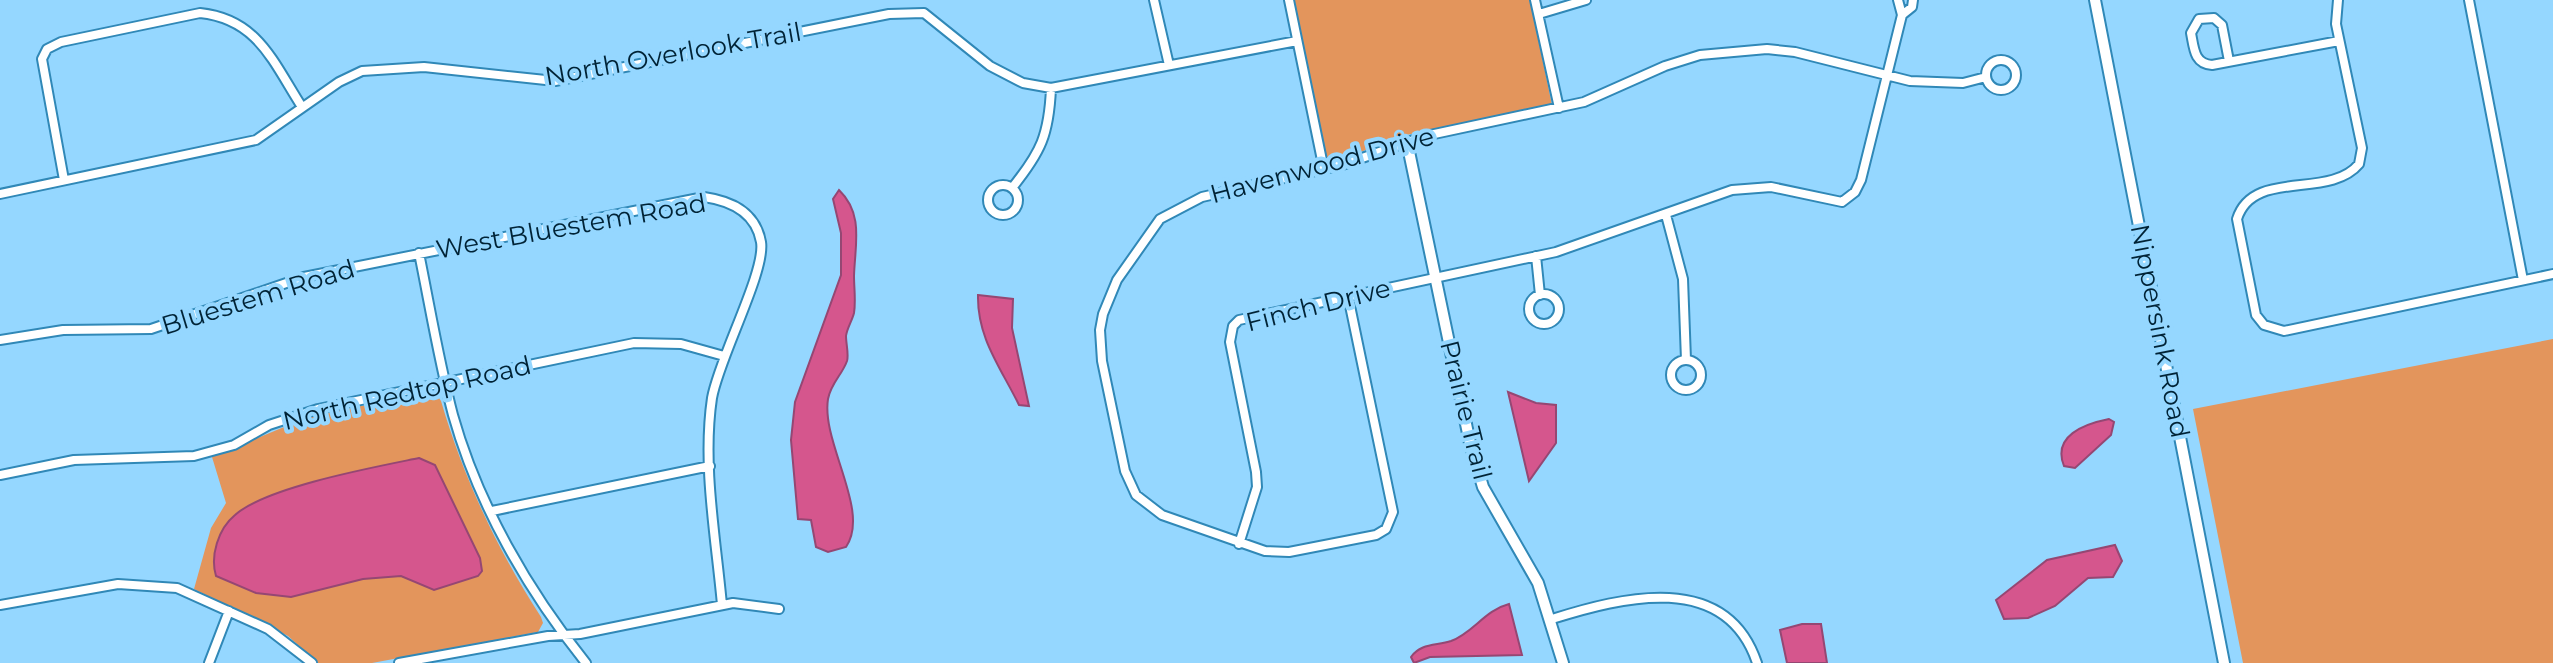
<svg xmlns="http://www.w3.org/2000/svg" width="2553" height="663" font-family="Montserrat,sans-serif">
  <style>
    .green { fill: #e3955c }
    .water { fill: #d5568d; stroke: #954773; stroke-width: 2 }
    .lines { fill: none; stroke-linecap: round; stroke-linejoin: round }
    .minor-casing { stroke: #3088b7; stroke-width: 12 }
    .tertiary-casing { stroke: #3088b7; stroke-width: 14 }
    .minor { stroke: #fff; stroke-width: 8 }
    .tertiary { stroke: #fff; stroke-width: 10 }
    .labels { text-anchor: middle; dominant-baseline: central; stroke-width: 8; stroke-linejoin: round; paint-order: stroke }
    .street-label { font-size: 26px; fill: #002336; stroke: #95d7ff }
  </style>
  <rect width="100%" height="100%" fill="#95d7ff"/>
  <path class="green" d="M1294,0H1530L1552,105L1406,135L1328,164Z
    M2553,339V663H2243L2193,409Z
    M425,393L437,395L441,401C464,479 497,549 541,617L543,623L538,632L372,663H318L288,636L194,589L211,528L226,503L212,457L308,417Z"/>
  <path class="water" d="M839,190C864,214 855,244 854,276C854,288 856,301 854,313C852,321 847,328 846,336C846,344 849,354 847,361C842,375 831,383 828,399C821,443 871,511 846,547L828,552L816,547L811,520L798,519L791,440L795,402L841,275V233L833,199Z
    M978,295L1013,299L1012,328L1029,406L1019,405C1001,368 977,338 978,295Z
    M1508,392L1536,403L1556,405V443L1529,481Z
    M2109,419L2114,422L2111,435L2075,468L2064,466C2052,436 2084,424 2109,419Z
    M419,458L435,465L480,558L482,571L478,576L434,590L401,576L363,579L291,597L256,593L216,576C210,556 218,529 235,515C266,487 375,467 419,458Z
    M2115,545L2122,561L2113,577L2088,578L2055,606L2028,618L2004,619L1996,600L2047,560Z
    M1509,604L1522,655L1430,657L1414,663L1411,657C1421,643 1436,646 1451,641C1473,633 1485,610 1509,604Z
    M1802,624H1821L1827,663H1787L1780,630Z"/>
  <g class="lines">
    <g class="minor-casing">
      <path id="minor" d="M1154,0L1169,65
        M1289,0L1324,170
        M1535,0L1559,108
        M1898,0L1902,15
        M2338,0L2336,24L2362,148L2359,164C2329,200 2253,168 2237,219L2256,315L2264,325L2284,331L2553,274
        M2469,0L2523,280
        M1539,14L1586,0
        M1902,15L1912,7L1913,0
        M1986 75a15 15 0 1 1 30 0a15 15 0 1 1-30 0Z
        M2229,61L2222,25L2214,18L2199,19L2191,33C2194,48 2194,64 2212,65L2339,41
        M64,180L42,59L47,49L61,42L200,13C258,19 273,62 302,107
        M988 200a15 15 0 1 1 30 0a15 15 0 1 1-30 0Z
        M1012,188C1041,152 1049,135 1051,88
        M0,194L256,140L339,82L362,71L424,67L555,81L889,14L924,13L990,66L1023,83L1051,88L1297,41
        M1666,215L1683,279L1686,360
        M419,253C430,307 439,362 453,415C478,504 528,591 586,663
        M1536,256L1540,295
        M1529 309a15 15 0 1 1 30 0a15 15 0 1 1-30 0Z
        M1348,296L1393,512L1386,529L1376,535L1289,552L1265,551L1162,515L1136,495L1125,471L1102,361L1100,330L1103,314L1117,280L1160,219L1202,197L1342,165L1425,136L1584,102L1665,66L1700,55L1767,49L1795,52L1910,81L1963,83L1986,77
        M0,340L63,330L151,329L304,277L704,197C732,201 756,213 761,242C766,271 719,358 712,398C702,465 716,538 722,605
        M1671 375a15 15 0 1 1 30 0a15 15 0 1 1-30 0Z
        M0,475L74,460L194,456L234,445L269,425L318,409L634,343L681,344L724,356
        M492,511L710,466
        M1239,544L1257,487L1256,472L1230,342L1233,326L1239,320L1556,252L1732,190L1771,187L1842,202L1855,192L1861,180L1902,15
        M0,605L118,584L177,588L268,629L312,663
        M1552,619C1622,597 1726,570 1757,663
        M209,663L229,611
        M399,663L548,636L580,634L733,603L779,609"/>
    </g>
    <g class="tertiary-casing">
      <path id="tertiary" d="M2095,0L2224,663
        M1407,142L1470,443L1483,487L1538,583L1563,663"/>
    </g>
    <use href="#minor" class="minor"/>
    <use href="#tertiary" class="tertiary"/>
  </g>
  <g class="labels">
    <g class="street-label">
      <text transform="translate(673 54) rotate(-10)">North Overlook Trail</text>
      <text transform="translate(1322 165) rotate(-15)">Havenwood Drive</text>
      <text transform="translate(571 226) rotate(-10)">West Bluestem Road</text>
      <text transform="translate(258 297) rotate(-17)">Bluestem Road</text>
      <text transform="translate(1318 305) rotate(-14)">Finch Drive</text>
      <text transform="translate(2160 331) rotate(79)">Nippersink Road</text>
      <text transform="translate(407 393) rotate(-13)">North Redtop Road</text>
      <text transform="translate(1466 410) rotate(76)">Prairie Trail</text>
    </g>
  </g>
</svg>
